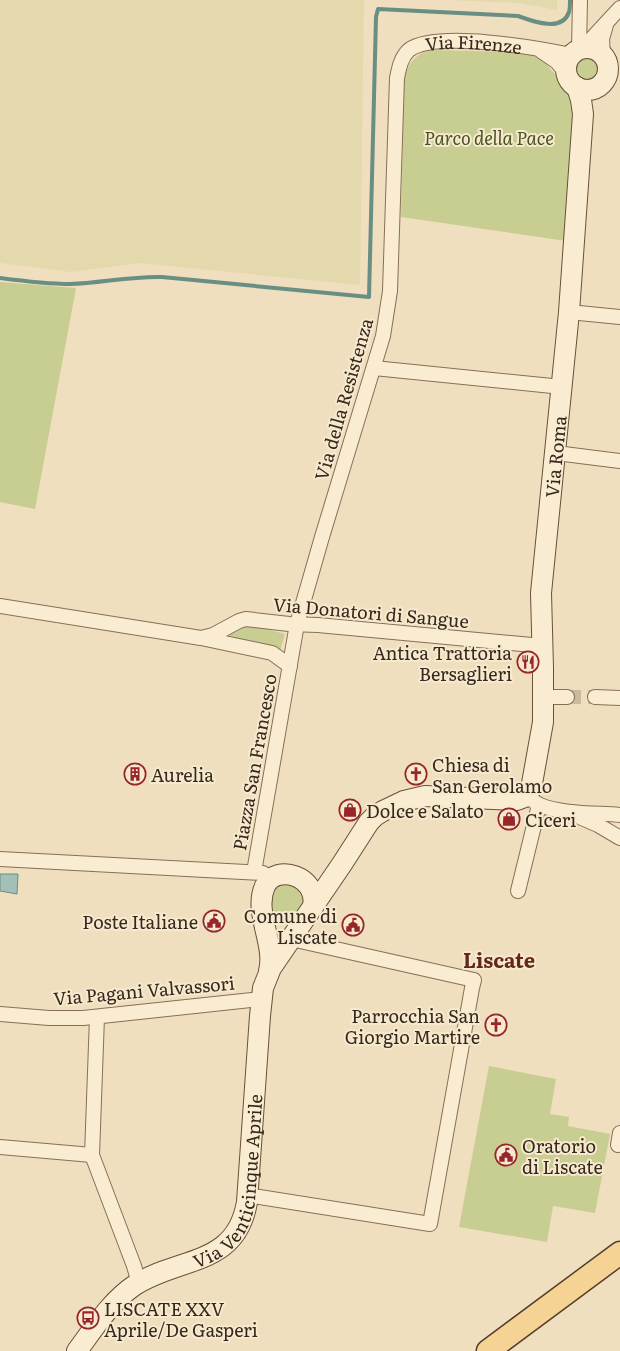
<svg xmlns="http://www.w3.org/2000/svg" width="620" height="1351" font-family="Literata,serif">
  <style>
    .farmland { fill: #e4d9ac }
    .green { fill: #c8cd92 }
    .water { fill: #a2c0b6; stroke: #698e83 }
    .lines { fill: none; stroke-linecap: round; stroke-linejoin: round }
    .stream { stroke: #698e83; stroke-width: 4 }
    .street-tunnel { stroke: #caba9e; stroke-width: 14; stroke-dasharray: 14 7; stroke-linecap: butt }
    .street-casing { stroke: #876f57; stroke-width: 16 }
    .secondary-casing { stroke: #69503a; stroke-width: 22 }
    .primary-casing { stroke: #543d2b; stroke-width: 25 }
    .street { stroke: #f9ecd1; stroke-width: 14 }
    .secondary { stroke: #f9ecd1; stroke-width: 20 }
    .primary { stroke: #f4d394; stroke-width: 22 }
    .labels { text-anchor: middle; dominant-baseline: central; stroke-width: 4; stroke-linejoin: round; paint-order: stroke }
    .street-label { font-size: 18px; fill: #36281c; stroke: #f6e9ce }
    .park-label { font-size: 18px; font-style: italic; fill: #485322; stroke: #f6e9ce }
    .poi-label { font-size: 18px; fill: #36281c; stroke: #f6e9ce; text-anchor: start }
    .quarter-label { font-size: 20px; font-weight: bold; fill: #64271a; stroke: #f6e9ce }
  </style>
  <rect width="100%" height="100%" fill="#efdfbe"/>
  <path class="farmland" d="M0,0H364L360,285L140,263L71,272L0,263Z
    M450,0H557V10L518,3Z"/>
  <path class="green" d="M433,50L525,52C533,55 540,58 546,64C549,67 551,70 554,73C567,85 569,91 574,108L566,241L401,217L404,78C408,63 417,52 433,50Z
    M575 69a12 12 0 1 1 24 0a12 12 0 1 1-24 0Z
    M0,282L76,288L35,509L0,502Z
    M243,626L259,627L285,634L280,651L270,647L225,638Z
    M282,883L296,885L307,900L292,921C269,927 271,907 272,891Z
    M489,1066L556,1079L550,1114L569,1117L568,1126L610,1134L595,1213L553,1206L547,1242L459,1227Z"/>
  <path class="water" d="M0,874H18L17,894L0,891Z"/>
  <g class="lines">
    <path class="stream" d="M0,278C23,281 46,284 70,284C101,283 131,276 162,277L369,297L376,17L378,9L518,16C532,21 562,33 569,12C570,9 570,4 570,0"/>
    <path class="street-tunnel" d="M567,697H595"/>
    <g class="street-casing">
      <g id="street">
        <path d="M582,49L620,8"/>
        <path d="M579,50L580,0"/>
        <path d="M541,51L557,62L566,73"/>
        <path d="M603,56L602,39L606,25"/>
        <path d="M569,312L620,317"/>
        <path d="M374,368L562,387"/>
        <path d="M556,453L620,461"/>
        <path d="M0,606L201,638L272,653L290,666"/>
        <path d="M201,638L213,635L239,621L246,619L289,624L318,625L543,646"/>
        <path d="M544,697H567"/>
        <path d="M595,697L620,698"/>
        <path d="M527,796C531,799 535,803 540,805C561,814 597,813 620,815"/>
        <path d="M577,816L598,825L620,838"/>
        <path d="M0,859L263,873"/>
        <path id="s1" d="M254,872L297,624L322,537L383,336L390,291L397,78C399,68 401,57 409,50C436,30 538,48 571,55"/>
        <path d="M518,891L539,805"/>
        <path d="M0,1014L49,1018H83L261,999"/>
        <path d="M97,1017L92,1155L134,1266L139,1283"/>
        <path d="M618,1145L620,1133"/>
        <path d="M0,1147L92,1155"/>
        <path d="M247,1195L430,1224L472,988L474,980L291,939"/>
      </g>
    </g>
    <g class="secondary-casing">
      <g id="secondary">
        <circle cx="587" cy="69" r="21"/>
        <path d="M269,971C276,944 253,912 265,886C276,863 319,876 313,907"/>
        <path id="s2" d="M77,1351C94,1328 111,1301 135,1285C180,1256 236,1267 247,1202L260,1016L263,988L271,968L342,864L369,822L375,816L383,811L404,801L425,796L517,800L525,797L531,789L543,722V668L541,593L569,312L583,114L581,100L577,87"/>
      </g>
    </g>
    <g class="primary-casing">
      <path id="primary" d="M488,1351L620,1253"/>
    </g>
    <use href="#street" class="street"/>
    <use href="#secondary" class="secondary"/>
    <use href="#primary" class="primary"/>
  </g>
  <defs>
    <g id="restaurant-ring" transform="scale(1.125)"><circle r="9.5" fill="#f6e9ce" stroke="#97252a" stroke-width="1.5"/><path d="M-5-6h1v4h1v-4h1v4h1v-4h1v5L-1.5 .5V6h-2V.5L-5-1ZM5-6V6H3V1.5H1.5Q1.5-4 5-6Z" fill="#97252a"/></g>
    <g id="building-ring" transform="scale(1.125)"><circle r="9.5" fill="#f6e9ce" stroke="#97252a" stroke-width="1.5"/><path d="M-4-6H4V6H1V3H-1V6H-4ZM-2.5-4.3h1.7v1.8h-1.7ZM.8-4.3h1.7v1.8H.8ZM-2.5-1h1.7V.8h-1.7ZM.8-1h1.7V.8H.8Z" fill="#97252a"/></g>
    <g id="church-ring" transform="scale(1.125)"><circle r="9.5" fill="#f6e9ce" stroke="#97252a" stroke-width="1.5"/><path d="M-1.2-6h2.4v3.5h3.3v2.4h-3.3V6h-2.4V-.1h-3.3v-2.4h3.3Z" fill="#97252a"/></g>
    <g id="shop-ring" transform="scale(1.125)"><circle r="9.5" fill="#f6e9ce" stroke="#97252a" stroke-width="1.5"/><path d="M-5-2.5h2.3a2.7 3.5 0 0 1 5.4 0H5L5.5 6h-11ZM-1.5-2.5h3a1.5 2.3 0 0 0-3 0Z" fill="#97252a"/></g>
    <g id="civic-ring" transform="scale(1.125)"><circle r="9.5" fill="#f6e9ce" stroke="#97252a" stroke-width="1.5"/><path d="M-.6-6.5H3V-4.5H.6V-3L4-1V1h2V6H-6V1h2V-1L-.6-3ZM-1.2 2.5V6h2.4V2.5Z" fill="#97252a"/></g>
    <g id="bus-ring" transform="scale(1.125)"><circle r="9.5" fill="#f6e9ce" stroke="#97252a" stroke-width="1.5"/><path d="M-5-6H5V4H4V6H2V4H-2V6H-4V4H-5ZM-3.5-4V0h7V-4ZM-3.5 1.2v1.5H-2V1.2ZM2 1.2v1.5H3.5V1.2Z" fill="#97252a"/></g>
  </defs>
  <g fill-rule="evenodd">
    <use href="#restaurant-ring" x="528" y="662"/>
    <use href="#building-ring" x="135" y="774"/>
    <use href="#church-ring" x="416" y="774"/>
    <use href="#shop-ring" x="350" y="810"/>
    <use href="#shop-ring" x="509" y="819"/>
    <use href="#civic-ring" x="214" y="921"/>
    <use href="#civic-ring" x="353" y="925"/>
    <use href="#church-ring" x="496" y="1025"/>
    <use href="#civic-ring" x="506" y="1155"/>
    <use href="#bus-ring" x="88" y="1318"/>
  </g>
  <g class="labels">
    <g class="street-label">
      <text stroke="none"><textPath href="#s1" startOffset="908">Via Firenze</textPath></text>
      <text transform="translate(343 399) rotate(-74)">Via della Resistenza</text>
      <text stroke="none"><textPath href="#s2" startOffset="1156">Via Roma</textPath></text>
      <text transform="translate(371 612) rotate(5)">Via Donatori di Sangue</text>
      <text transform="translate(254 762) rotate(-80)">Piazza San Francesco</text>
      <text transform="translate(144 990) rotate(-5)">Via Pagani Valvassori</text>
      <text stroke="none"><textPath href="#s2" startOffset="248">Via Venticinque Aprile</textPath></text>
    </g>
    <g class="park-label">
      <text x="489" y="137">Parco della Pace</text>
    </g>
    <g class="poi-label">
      <text x="512" y="652" text-anchor="end">Antica Trattoria<tspan x="512" dy="21">Bersaglieri</tspan></text>
      <text x="432" y="764">Chiesa di<tspan x="432" dy="21">San Gerolamo</tspan></text>
      <text x="151" y="774">Aurelia</text>
      <text x="366" y="810">Dolce e Salato</text>
      <text x="525" y="819">Ciceri</text>
      <text x="337" y="915" text-anchor="end">Comune di<tspan x="337" dy="21">Liscate</tspan></text>
      <text x="198" y="921" text-anchor="end">Poste Italiane</text>
      <text x="480" y="1015" text-anchor="end">Parrocchia San<tspan x="480" dy="21">Giorgio Martire</tspan></text>
      <text x="522" y="1145">Oratorio<tspan x="522" dy="21">di Liscate</tspan></text>
      <text x="104" y="1308">LISCATE XXV<tspan x="104" dy="21">Aprile/De Gasperi</tspan></text>
    </g>
    <g class="quarter-label">
      <text x="499" y="959">Liscate</text>
    </g>
  </g>
</svg>
